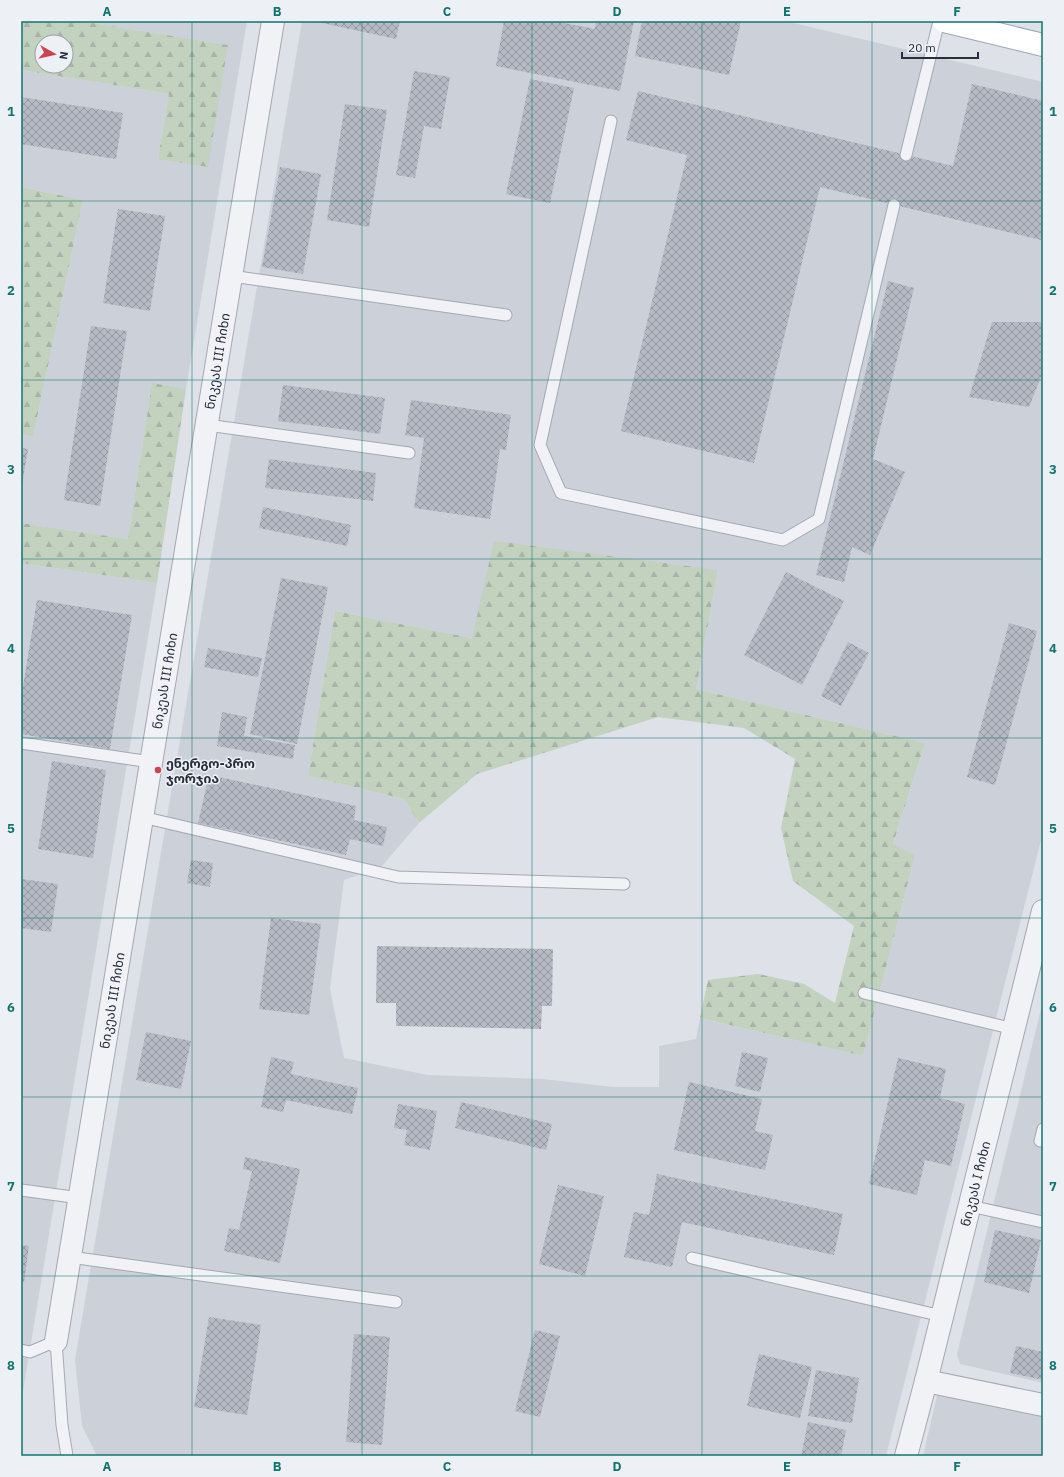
<svg xmlns="http://www.w3.org/2000/svg" width="1064" height="1477" font-family="'IBM Plex Sans','Noto Sans Georgian',sans-serif">
  <style>
    .built { fill: #ccd0d9; fill-rule: evenodd }
    .forest { fill: url(#forest-firs); fill-rule: evenodd }
    .building { fill: url(#building-cross-hatch) }
    .lines { fill: none; stroke-linecap: round; stroke-linejoin: round }
    .service-casing { stroke: #a4a8b2; stroke-width: 13 }
    .minor-casing { stroke: #a4a8b2; stroke-width: 24 }
    .primary-casing { stroke: #9ea5b3; stroke-width: 24 }
    .service { stroke: #f1f2f6; stroke-width: 11 }
    .minor { stroke: #f1f2f6; stroke-width: 22 }
    .primary { stroke: #fff; stroke-width: 22 }
    .grid { fill: none; stroke: #0f766e; stroke-width: 1; stroke-opacity: 0.55 }
    .poi-dot { fill: #cc4450; stroke: #edf0f5; stroke-width: 1.5 }
    .labels { text-anchor: middle; dominant-baseline: central; stroke-width: 3; stroke-linejoin: round; paint-order: stroke }
    .street-label { font-size: 13px; fill: #282e3e; stroke: #edf0f5 }
    .poi-label { font-size: 13px; font-weight: bold; fill: #282e3e; stroke: #edf0f5; text-anchor: start }
    .neatline { fill: none; stroke: #0f766e; stroke-width: 1.5 }
    .grid-label { font-size: 13px; text-anchor: middle; font-weight: bold; fill: #0f766e }
  </style>
  <defs>
    <pattern id="forest-firs" width="22" height="20" patternUnits="userSpaceOnUse"><rect width="22" height="20" fill="#c3d1bf"/><path d="M5 1l3.5 6h-7zM16 11l3.5 6h-7z" fill="#a8b4a5"/></pattern>
    <pattern id="building-cross-hatch" width="8" height="8" patternUnits="userSpaceOnUse"><rect width="8" height="8" fill="#b5bac4"/><path d="M0 0l8 8M0 8l8-8" fill="none" stroke="#9398a1"/></pattern>
  </defs>
  <rect width="100%" height="100%" fill="#dee1e8"/>
  <path class="built" d="M80,21H247L186,389L152,384L128,539L21,523V434L33,437L83,200L21,187V70L169,94L158,159L227,45Z
    M302,21H785L1043,82V832L886,1456H97L82,1426L75,1360ZM718,570L696,689L925,743L893,845L915,855L863,1056L700,1018L696,1039L659,1046V1087H613L543,1079L428,1075L344,1058L330,989L344,880L381,867L419,823L404,799L308,776L335,611L472,638Z
    M21,563L157,583L21,1403Z
    M1042,1005H1043V1383L960,1364L957,1354Z
    M938,1391L1043,1415V1456H923Z"/>
  <path class="forest" d="M21,21H80L228,45L208,167L158,159L169,94L21,70ZM42,42H66V66H42Z
    M21,187L83,200L33,437L21,434Z
    M152,383L186,389L157,583L21,563V523L128,539Z
    M494,541L718,570L696,689L925,743L893,844L915,855L863,1056L700,1018L708,980L758,974L804,984L835,1003L854,926L793,881L781,828L795,759L744,728L658,717L477,774L419,823L404,799L308,776L335,611L472,638Z"/>
  <path class="building" d="M313,21H400L396,39Z
    M504,21H554L595,29L596,21H634L620,91L496,66Z
    M642,21H741L729,75L635,56Z
    M414,71L450,77L441,129L424,126L415,178L396,175Z
    M530,79L574,88L550,203L506,194Z
    M972,84L1043,101V233L1041,240L820,187L754,463L621,431L687,155L626,140L638,91L953,166Z
    M21,97L123,113L116,159L21,144Z
    M345,104L387,110L369,227L327,220Z
    M280,167L321,174L303,274L262,267Z
    M118,209L165,216L150,311L103,303Z
    M888,281L914,288L873,459L905,472L870,555L852,547L844,582L816,575Z
    M992,322H1043V372L1029,407L969,397Z
    M91,326L127,331L100,506L64,500Z
    M283,385L385,398L380,434L278,421Z
    M411,400L511,415L506,450L500,449L490,519L414,508L424,438L405,435Z
    M21,448L28,449L22,485H21Z
    M269,459L376,473L373,501L265,488Z
    M263,507L351,525L347,546L259,528Z
    M786,572L844,601L802,685L744,655Z
    M281,578L328,587L297,744L250,734Z
    M37,600L132,615L110,749L21,734V699Z
    M1009,623L1037,631L995,785L967,777Z
    M848,642L869,653L841,706L821,696Z
    M208,648L262,658L258,677L204,667Z
    M222,712L247,717L244,736L295,745L293,759L217,746Z
    M52,761L106,770L93,858L38,849Z
    M209,775L356,806L354,820L387,827L383,846L350,839L346,855L198,823Z
    M191,860L213,863L210,887L187,883Z
    M21,879L58,884L51,932L21,928Z
    M271,918L321,924L309,1015L259,1009Z
    M377,946L553,949L552,1006H542L541,1029L396,1026V1003H376Z
    M146,1032L191,1041L181,1089L136,1080Z
    M742,1052L768,1058L760,1092L735,1086Z
    M271,1057L294,1062L291,1074L358,1088L352,1114L286,1100L283,1112L261,1107Z
    M898,1058L946,1069L940,1098L965,1104L951,1166L925,1160L917,1195L869,1184Z
    M689,1082L762,1099L755,1131L773,1135L765,1170L674,1150Z
    M461,1102L552,1124L546,1150L455,1128Z
    M398,1104L437,1111L430,1150L404,1145L407,1130L394,1128Z
    M245,1157L300,1169L280,1263L224,1251L229,1228L239,1230L252,1171L243,1169Z
    M657,1174L843,1214L834,1255L682,1222L672,1267L624,1257L634,1212L649,1215Z
    M558,1185L604,1196L585,1276L539,1264Z
    M995,1230L1041,1240L1029,1293L984,1282Z
    M21,1245L29,1246L24,1282L21,1281Z
    M209,1317L261,1325L247,1415L194,1407Z
    M535,1330L560,1336L540,1417L515,1411Z
    M354,1334L390,1337L382,1445L346,1442Z
    M1016,1346L1043,1352V1380L1010,1373Z
    M759,1354L812,1367L800,1418L747,1406Z
    M816,1370L859,1378L852,1423L808,1416Z
    M808,1422L846,1430L841,1456H801Z"/>
  <g class="lines">
    <g class="service-casing">
      <path id="service" d="M611,121L540,445L561,493L783,540L819,519L894,205
        M906,155L939,21
        M231,276L506,315
        M207,425L409,453
        M21,743L151,762
        M142,817L398,877L624,884
        M864,993L1014,1029
        M1040,1141L1043,1129
        M21,1190L80,1198
        M970,1206L1043,1222
        M70,1257L396,1302
        M692,1258L942,1316
        M21,1350L30,1352L56,1341L62,1425L67,1456"/>
    </g>
    <g class="minor-casing">
      <g id="minor">
        <path id="s1" d="M56,1341L273,21"/>
        <path d="M926,1381L1043,1405"/>
        <path id="s2" d="M906,1456L926,1381L1043,911"/>
      </g>
    </g>
    <g class="primary-casing">
      <path id="primary" d="M944,21L1043,45"/>
    </g>
    <use href="#service" class="service"/>
    <use href="#minor" class="minor"/>
    <use href="#primary" class="primary"/>
  </g>
  <path class="grid" d="M192,21V1456M362,21V1456M532,21V1456M702,21V1456M872,21V1456M21,201H1043M21,380H1043M21,559H1043M21,738H1043M21,918H1043M21,1097H1043M21,1276H1043"/>
  <circle class="poi-dot" cx="158" cy="770" r="4"/>
  <g class="labels">
    <g class="street-label">
      <text stroke="none"><textPath href="#s1" startOffset="993">ნიკეას III ჩიხი</textPath></text>
      <text stroke="none"><textPath href="#s1" startOffset="669">ნიკეას III ჩიხი</textPath></text>
      <text stroke="none"><textPath href="#s1" startOffset="345">ნიკეას III ჩიხი</textPath></text>
      <text stroke="none"><textPath href="#s2" startOffset="281">ნიკეას I ჩიხი</textPath></text>
    </g>
    <g class="poi-label">
      <text x="166" y="763">ენერგო-პრო<tspan x="166" dy="15">ჯორჯია</tspan></text>
    </g>
  </g>
  <rect width="1064" height="1477" fill="none" stroke="#edf0f5" stroke-width="44"/>
  <g transform="translate(54 54) rotate(98)"><circle r="19" fill="#edf0f5" stroke="#9ea2ac"/>
  <path d="M0-3L7 15L0 10L-7 15Z" fill="#cc4450"/>
  <text y="-6" font-size="11" font-weight="bold" text-anchor="middle" fill="#282e3e">N</text>
  </g>
  <path d="M902 52v6h76v-6" fill="none" stroke="#282e3e" stroke-width="2"/>
  <text x="908" y="52" font-size="12" fill="#282e3e" stroke="#edf0f5" stroke-width="3" paint-order="stroke">20 m</text>
  <rect x="22" y="22" width="1020" height="1433" class="neatline"/>
  <g class="grid-label">
    <text x="107" y="16">A</text>
    <text x="277" y="16">B</text>
    <text x="447" y="16">C</text>
    <text x="617" y="16">D</text>
    <text x="787" y="16">E</text>
    <text x="957" y="16">F</text>
    <text x="11" y="116">1</text>
    <text x="1053" y="116">1</text>
    <text x="11" y="295">2</text>
    <text x="1053" y="295">2</text>
    <text x="11" y="474">3</text>
    <text x="1053" y="474">3</text>
    <text x="11" y="653">4</text>
    <text x="1053" y="653">4</text>
    <text x="11" y="833">5</text>
    <text x="1053" y="833">5</text>
    <text x="11" y="1012">6</text>
    <text x="1053" y="1012">6</text>
    <text x="11" y="1191">7</text>
    <text x="1053" y="1191">7</text>
    <text x="11" y="1370">8</text>
    <text x="1053" y="1370">8</text>
    <text x="107" y="1471">A</text>
    <text x="277" y="1471">B</text>
    <text x="447" y="1471">C</text>
    <text x="617" y="1471">D</text>
    <text x="787" y="1471">E</text>
    <text x="957" y="1471">F</text>
  </g>
</svg>
